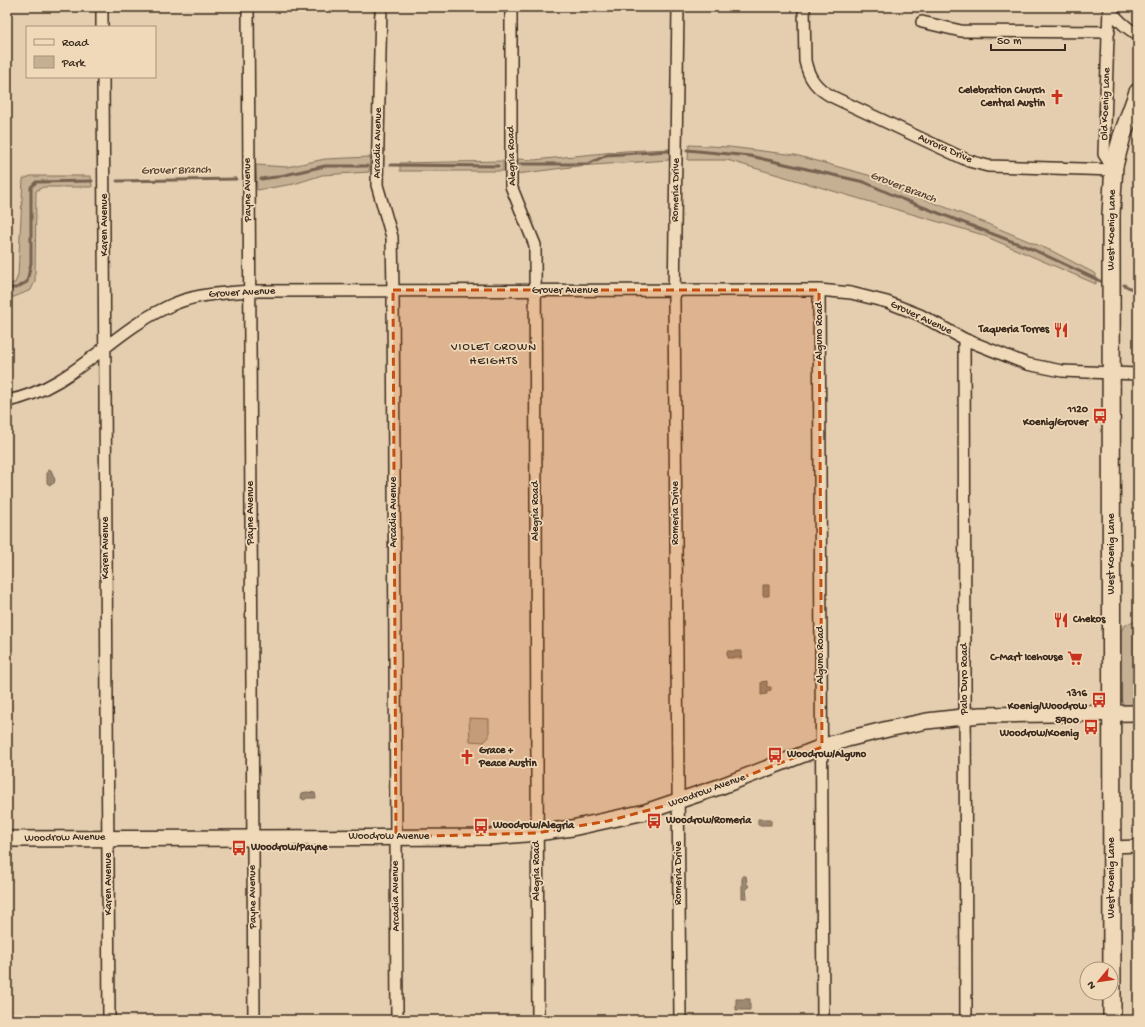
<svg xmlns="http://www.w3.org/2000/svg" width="1145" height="1027" font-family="'Gochi Hand',sans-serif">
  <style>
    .green { fill: #c5b094; stroke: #806d59 }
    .water { fill: #9d8872; stroke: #766250 }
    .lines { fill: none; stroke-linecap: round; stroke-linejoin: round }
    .stream { stroke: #766250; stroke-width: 3 }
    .street-casing { stroke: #3b2a1e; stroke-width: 14 }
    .secondary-casing { stroke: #3b2a1e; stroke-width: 18 }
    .primary-casing { stroke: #3b2a1e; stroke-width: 20 }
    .street { stroke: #efd9b8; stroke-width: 11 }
    .secondary { stroke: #efd9b8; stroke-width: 15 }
    .primary { stroke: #efd9b8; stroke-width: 17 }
    .marked { fill: #c55010; fill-opacity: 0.2; stroke: #c55010; stroke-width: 3; stroke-dasharray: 8 5; stroke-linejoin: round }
    .labels { text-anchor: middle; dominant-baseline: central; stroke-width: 3.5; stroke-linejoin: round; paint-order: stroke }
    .poi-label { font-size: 11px; font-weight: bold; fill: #3b2a1e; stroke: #efd9b8; text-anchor: end }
    .street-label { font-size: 11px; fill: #3b2a1e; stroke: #efd9b8 }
    .water-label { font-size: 12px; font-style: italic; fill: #584637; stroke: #efd9b8 }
    .neighbourhood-label { font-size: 12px; letter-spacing: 1px; fill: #3b2a1e; stroke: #efd9b8 }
  </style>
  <rect width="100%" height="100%" fill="#e4ceaf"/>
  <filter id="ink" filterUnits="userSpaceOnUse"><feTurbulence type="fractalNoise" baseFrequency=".025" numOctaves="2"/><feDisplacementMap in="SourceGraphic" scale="8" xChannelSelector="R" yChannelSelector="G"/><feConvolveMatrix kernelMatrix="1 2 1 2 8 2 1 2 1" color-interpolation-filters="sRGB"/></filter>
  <g filter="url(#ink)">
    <path class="green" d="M689,145L729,147L795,155L868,175L899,189L983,222L1052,251L1096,274V284L980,234L727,160H688Z
      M670,149L669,160L578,166L517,174L518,159L534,160L625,151Z
      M370,157L369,172L322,175L294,184L257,190L256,165L287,167L325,159Z
      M503,161V171H400V163Z
      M31,176H91L92,187H43L36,191L35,281L31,290L14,297H7V284L15,283L18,275L23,179Z
      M1131,622H1138V706C1130,706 1123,708 1121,699V632L1123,627Z
      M469,718L489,719V737L484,742L470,741Z"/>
    <path class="water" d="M48,470H51L55,480L54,483L50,485L47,483V473Z
      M763,585H769V596H763Z
      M727,651H742V658H727Z
      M767,681V687H771V690L767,691V694L761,695V682Z
      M307,792L315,793L316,798H307L304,800L301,798L302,793Z
      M758,819H771V825H758Z
      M742,876H746L747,884L749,886L746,889L747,898H742Z
      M736,999H750V1010H736Z"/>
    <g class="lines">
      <path class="stream" d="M687,150L750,156L864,182L902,199L1032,249L1100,281
        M520,164H588L607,155L668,151
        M391,165L498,166
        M261,179L276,177L325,166H367
        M117,181L236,179
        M1124,285L1138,292
        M7,288H16L27,282L31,263V187L36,182L92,181"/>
      <g class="street-casing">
        <path id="street" d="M102,7V27
          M248,7L254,1020
          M381,7L377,185L392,237L393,290L397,1020
          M511,7V186L535,245L538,1020
          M678,7L674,301L680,1020
          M804,7L805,61C809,79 817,89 833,97L969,161L988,166L1114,170
          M1109,7L1104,154L1114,170
          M1109,10C1118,19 1126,29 1138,34
          M922,22L961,31L1109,32
          M103,77L109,1020
          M819,290L823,1020
          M964,339L966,1020
          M7,401C71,389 108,335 165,308C192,294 221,293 250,291L819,290L851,293L887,302L920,315L964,339L1027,364L1062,371L1138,374
          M1112,847L1138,846"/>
      </g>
      <g class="secondary-casing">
        <path id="secondary" d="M7,839L490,837L537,833L572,828L645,812L719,787L822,747L847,739L888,729L927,721L980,715L1138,713"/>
      </g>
      <g class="primary-casing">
        <path id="primary" d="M1112,1020L1111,214L1114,166L1122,136L1138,92"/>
      </g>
      <use href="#street" class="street"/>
      <use href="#secondary" class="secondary"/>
      <use href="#primary" class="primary"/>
    </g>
  </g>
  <path class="marked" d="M393,290H819L822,747L679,802L608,821L537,833L396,837Z"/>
  <defs>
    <g id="church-bare" transform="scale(1.2)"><path d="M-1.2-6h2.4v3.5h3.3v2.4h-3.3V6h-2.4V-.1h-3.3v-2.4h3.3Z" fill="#c8321e" stroke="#efd9b8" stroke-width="2.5" paint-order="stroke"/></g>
    <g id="restaurant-bare" transform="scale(1.2)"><path d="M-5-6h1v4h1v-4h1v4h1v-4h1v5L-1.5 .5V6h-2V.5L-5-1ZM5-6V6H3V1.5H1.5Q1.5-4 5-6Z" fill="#c8321e" stroke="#efd9b8" stroke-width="2.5" paint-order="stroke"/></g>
    <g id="bus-bare" transform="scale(1.2)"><path d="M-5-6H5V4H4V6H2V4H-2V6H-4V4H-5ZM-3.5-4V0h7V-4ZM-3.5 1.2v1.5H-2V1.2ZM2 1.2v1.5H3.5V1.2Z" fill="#c8321e" stroke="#efd9b8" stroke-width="2.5" paint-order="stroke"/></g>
    <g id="supermarket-bare" transform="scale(1.2)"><path d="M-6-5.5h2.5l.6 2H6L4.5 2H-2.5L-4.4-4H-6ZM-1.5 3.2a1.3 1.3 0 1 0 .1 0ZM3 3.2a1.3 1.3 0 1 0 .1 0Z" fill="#c8321e" stroke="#efd9b8" stroke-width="2.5" paint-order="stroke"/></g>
  </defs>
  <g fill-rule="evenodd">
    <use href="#church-bare" x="1057" y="97"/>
    <use href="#restaurant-bare" x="1061" y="330"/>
    <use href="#bus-bare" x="1100" y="416"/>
    <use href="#restaurant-bare" x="1061" y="620"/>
    <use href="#supermarket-bare" x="1075" y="658"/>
    <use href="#bus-bare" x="1099" y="700"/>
    <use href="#bus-bare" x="1091" y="727"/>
    <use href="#bus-bare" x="775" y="755"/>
    <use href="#church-bare" x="467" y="757"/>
    <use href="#bus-bare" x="654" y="821"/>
    <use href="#bus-bare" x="481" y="826"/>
    <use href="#bus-bare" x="239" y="848"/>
  </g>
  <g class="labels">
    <g class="poi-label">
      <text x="1045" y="91">Celebration Church<tspan x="1045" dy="13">Central Austin</tspan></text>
      <text x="1049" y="330">Taqueria Torres</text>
      <text x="1088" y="410">1120<tspan x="1088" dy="13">Koenig/Grover</tspan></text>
      <text x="1073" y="620" text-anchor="start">Chekos</text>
      <text x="1063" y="658">C-Mart Icehouse</text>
      <text x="1087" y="694">1316<tspan x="1087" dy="13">Koenig/Woodrow</tspan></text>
      <text x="1079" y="721">5900<tspan x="1079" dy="13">Woodrow/Koenig</tspan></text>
      <text x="479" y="751" text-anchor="start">Grace +<tspan x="479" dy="13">Peace Austin</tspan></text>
      <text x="787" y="755" text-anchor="start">Woodrow/Alguno</text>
      <text x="666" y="821" text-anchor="start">Woodrow/Romeria</text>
      <text x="493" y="826" text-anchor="start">Woodrow/Alegria</text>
      <text x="251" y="848" text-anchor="start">Woodrow/Payne</text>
    </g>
    <g class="street-label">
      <text transform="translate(1106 104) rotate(-88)">Old Koenig Lane</text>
      <text transform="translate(378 143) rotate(-89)">Arcadia Avenue</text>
      <text transform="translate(945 149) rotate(24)">Aurora Drive</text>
      <text transform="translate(512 156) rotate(-92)">Alegria Road</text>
      <text transform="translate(248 190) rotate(-91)">Payne Avenue</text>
      <text transform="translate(676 190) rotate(-89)">Romeria Drive</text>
      <text transform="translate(105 225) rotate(-90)">Karen Avenue</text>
      <text transform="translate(1112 230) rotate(-89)">West Koenig Lane</text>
      <text x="565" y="291">Grover Avenue</text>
      <text transform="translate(242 293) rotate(-3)">Grover Avenue</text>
      <text transform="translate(921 318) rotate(25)">Grover Avenue</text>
      <text transform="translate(820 331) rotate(-90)">Alguno Road</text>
      <text transform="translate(536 511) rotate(-90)">Alegria Road</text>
      <text transform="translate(394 512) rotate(-90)">Arcadia Avenue</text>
      <text transform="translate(251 513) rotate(-90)">Payne Avenue</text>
      <text transform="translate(676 513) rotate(-90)">Romeria Drive</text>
      <text transform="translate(106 548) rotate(-90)">Karen Avenue</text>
      <text transform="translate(1112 554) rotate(-90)">West Koenig Lane</text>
      <text transform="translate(821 655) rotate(-90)">Alguno Road</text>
      <text transform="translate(965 679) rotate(-90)">Palo Duro Road</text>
      <text transform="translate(707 791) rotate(-20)">Woodrow Avenue</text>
      <text x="389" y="837">Woodrow Avenue</text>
      <text transform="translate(65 838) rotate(-1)">Woodrow Avenue</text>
      <text transform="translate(537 871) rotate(-90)">Alegria Road</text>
      <text transform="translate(679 873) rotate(-90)">Romeria Drive</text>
      <text transform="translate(1112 878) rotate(-90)">West Koenig Lane</text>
      <text transform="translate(109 884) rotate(-90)">Karen Avenue</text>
      <text transform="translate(396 896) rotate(-91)">Arcadia Avenue</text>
      <text transform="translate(253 897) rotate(-91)">Payne Avenue</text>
    </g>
    <g class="water-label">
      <text transform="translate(176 171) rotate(-1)">Grover Branch</text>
      <text transform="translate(903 188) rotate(21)">Grover Branch</text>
    </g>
    <g class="neighbourhood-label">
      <text x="494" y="348">VIOLET CROWN<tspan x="494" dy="14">HEIGHTS</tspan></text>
    </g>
  </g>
  <rect width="1145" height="1027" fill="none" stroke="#efd9b8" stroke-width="24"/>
  <rect x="12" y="12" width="1121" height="1003" fill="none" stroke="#3b2a1e" stroke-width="1.5" filter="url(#ink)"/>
  <rect x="26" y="26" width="130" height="52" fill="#efd9b8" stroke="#a7937a"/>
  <rect x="34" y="39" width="20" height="6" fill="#efd9b8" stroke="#a7937a"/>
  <text x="62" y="46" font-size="12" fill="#3b2a1e">Road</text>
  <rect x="34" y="56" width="20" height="12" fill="#c5b094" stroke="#a7937a"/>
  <text x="62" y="66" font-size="12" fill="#3b2a1e">Park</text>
  <g transform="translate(1099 981) rotate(241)"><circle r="19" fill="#efd9b8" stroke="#a7937a"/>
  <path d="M0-3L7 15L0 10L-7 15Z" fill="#c8321e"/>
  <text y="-6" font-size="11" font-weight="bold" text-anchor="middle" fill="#3b2a1e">N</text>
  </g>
  <path d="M991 44v6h74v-6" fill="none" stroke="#3b2a1e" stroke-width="2"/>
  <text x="997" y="44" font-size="12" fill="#3b2a1e" stroke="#efd9b8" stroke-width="3" paint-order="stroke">50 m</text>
</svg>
